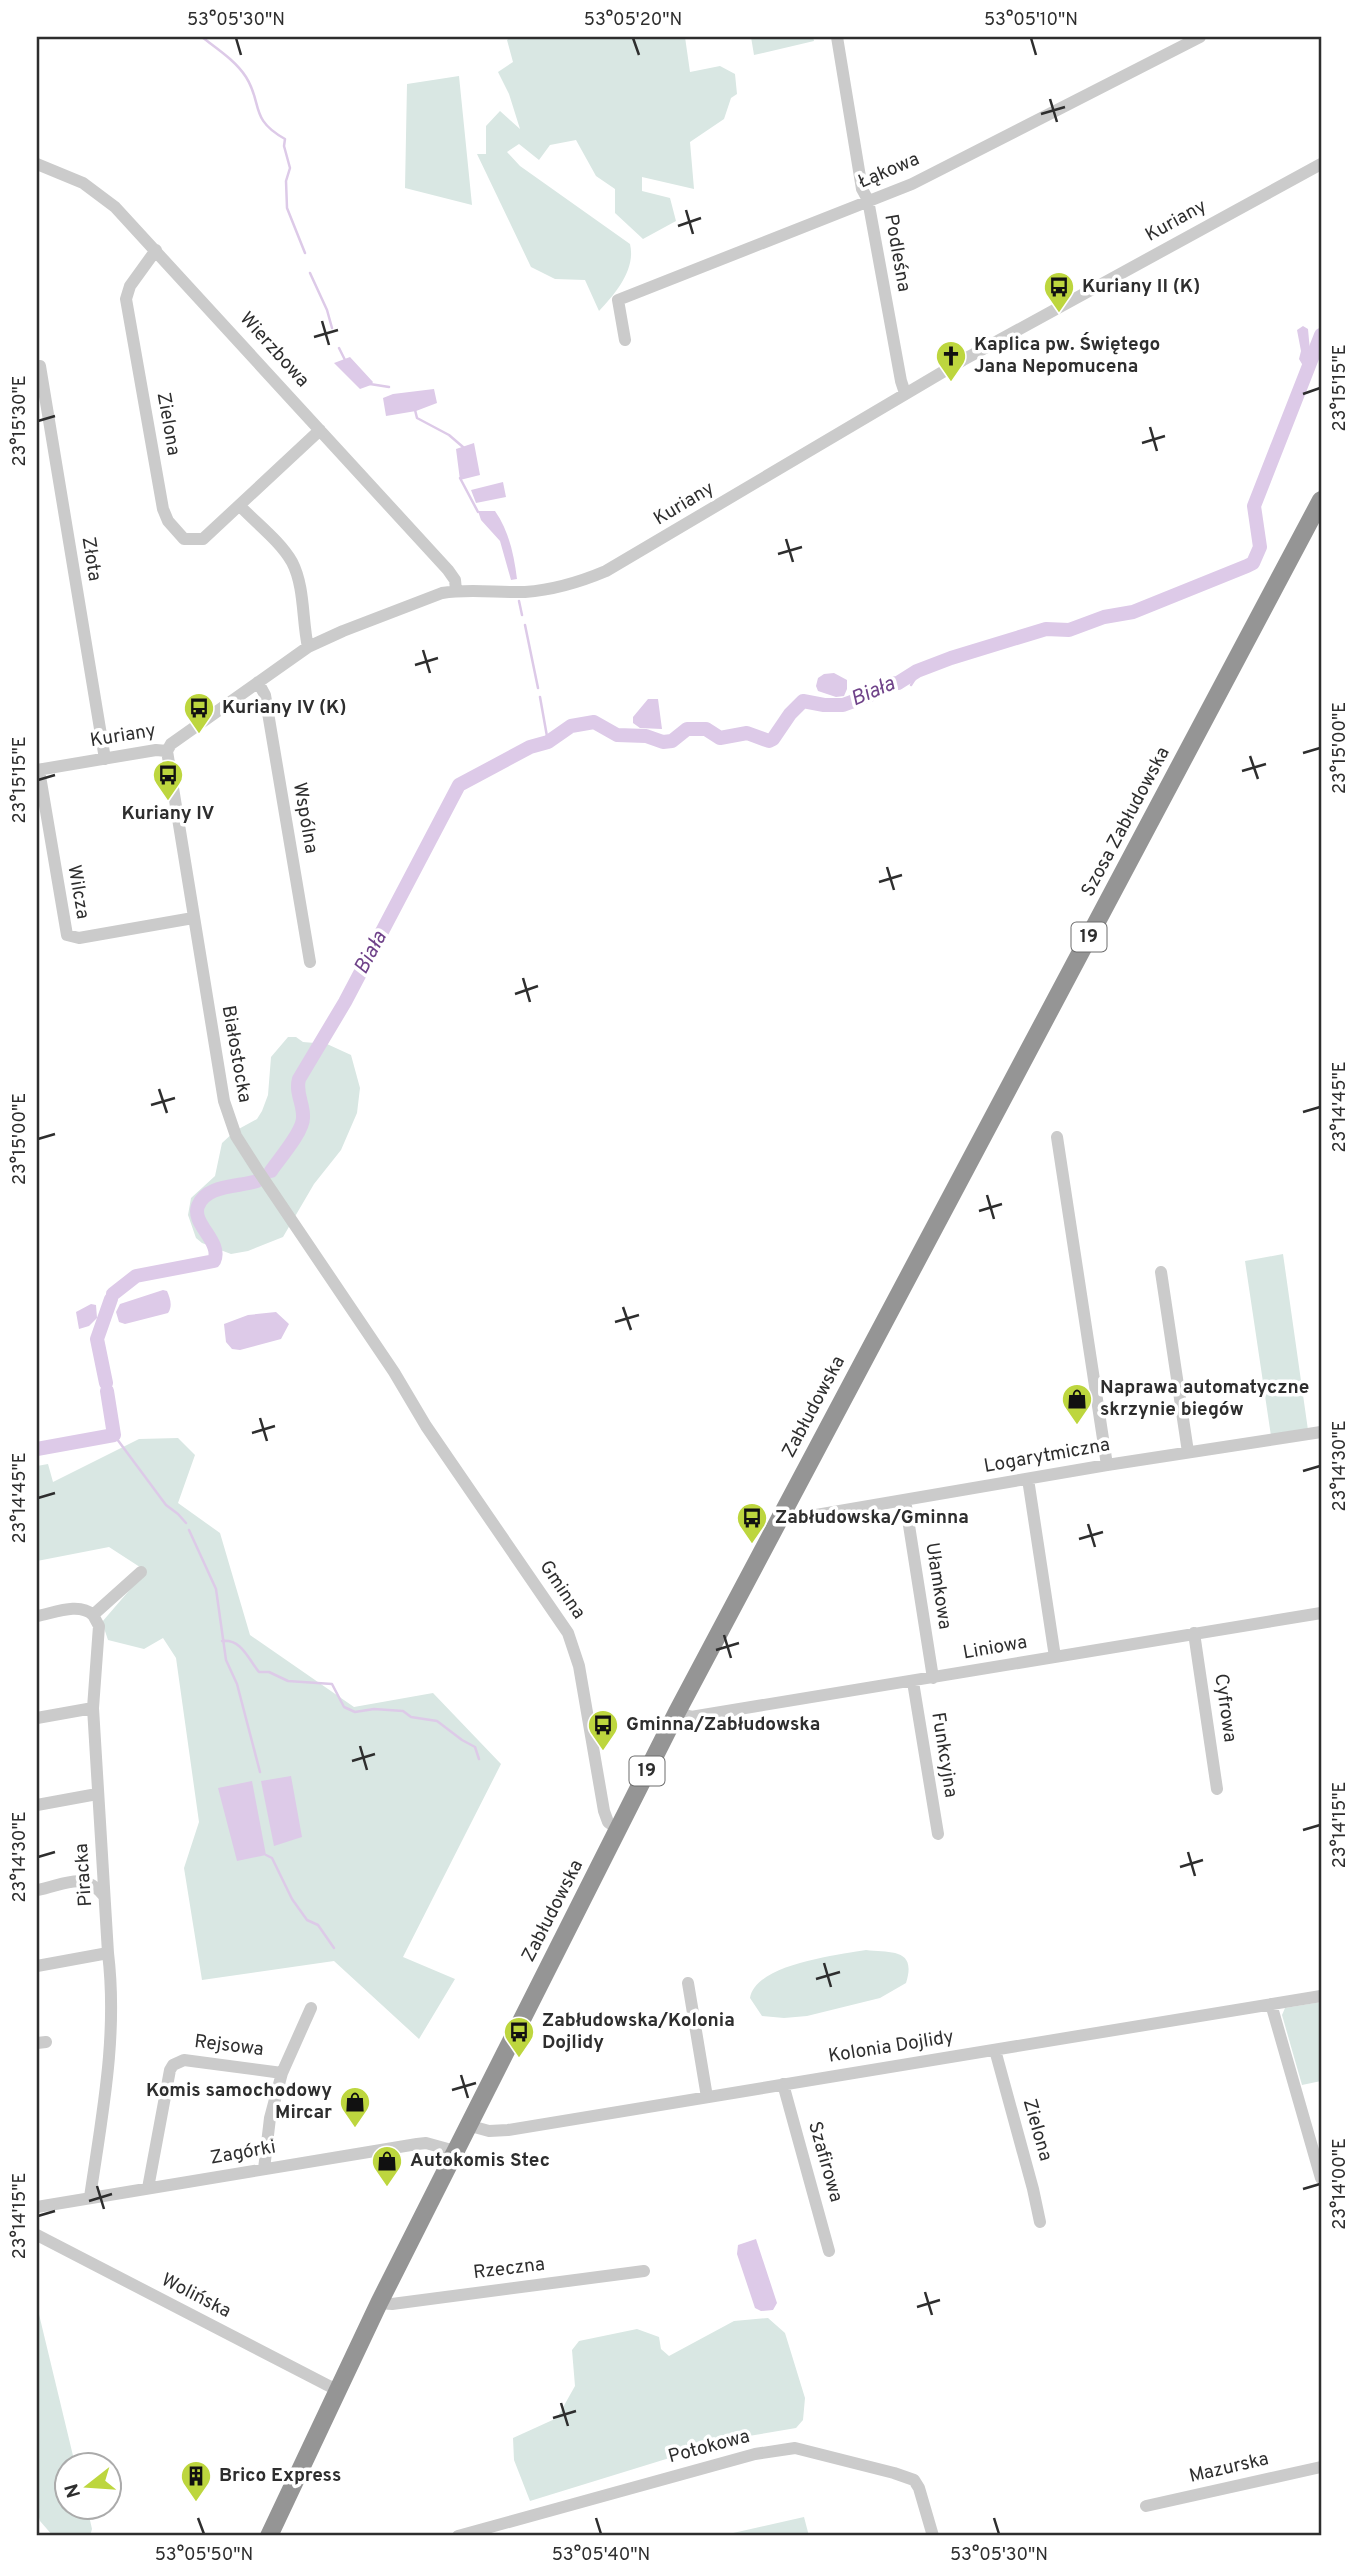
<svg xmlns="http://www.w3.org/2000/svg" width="1358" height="2573" font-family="Overpass,sans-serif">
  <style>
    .green { fill: #d9e7e3 }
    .water { fill: #ddcae8 }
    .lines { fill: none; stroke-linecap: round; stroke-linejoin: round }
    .stream { stroke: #ddcae8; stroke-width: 2.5 }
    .river { stroke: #ddcae8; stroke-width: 14 }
    .minor { stroke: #cbcbcb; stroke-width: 12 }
    .highway { stroke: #959595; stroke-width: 18 }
    .ticks { fill: none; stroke: #2e2e2e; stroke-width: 2.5 }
    .labels { text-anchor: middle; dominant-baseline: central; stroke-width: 7; stroke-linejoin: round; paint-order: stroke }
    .shield { fill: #fff; stroke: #6d6d6d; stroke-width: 2 }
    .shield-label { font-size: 18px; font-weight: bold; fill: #2e2e2e }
    .street-label { font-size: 19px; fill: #2e2e2e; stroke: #fff }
    .poi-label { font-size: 19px; font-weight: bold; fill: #2e2e2e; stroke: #fff; text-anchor: start }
    .water-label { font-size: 21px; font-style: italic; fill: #6f4289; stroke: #fff }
    .neatline { fill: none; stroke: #2e2e2e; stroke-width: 2.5 }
    .ticks-label { font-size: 18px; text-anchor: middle; fill: #2e2e2e }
  </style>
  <rect width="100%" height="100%" fill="#fff"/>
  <path class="green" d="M510,37H685L690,72L720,66L735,74L737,94L731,98L724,119L690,142L694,189L642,177V191L670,198L676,221L643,239L615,213V189L596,176L576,140L550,145L539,160L519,144L507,152L520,166L630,244C636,269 616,293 599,311L585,280L555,279L531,267L477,154H486V126L500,111L520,129L509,94L498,72L513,62L507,40Z
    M751,37H813L814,41L754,55Z
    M459,76L472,205L405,188L407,84Z
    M288,1037H296L303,1042L327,1044L351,1055L360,1088L357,1113L341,1150L314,1184L283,1237L248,1251L231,1254L202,1243L196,1238L188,1215L191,1198L215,1176L222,1143L235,1131L257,1119L262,1111L268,1095L271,1057Z
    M1283,1254L1308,1430L1271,1436L1245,1261Z
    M178,1438L195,1455L178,1503L220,1533L250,1635L354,1707L433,1693L501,1764L403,1957L455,1979L419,2039L334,1961L202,1980L184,1868L199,1822L176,1658L163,1638L144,1649L108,1640L102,1622L146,1571L109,1547L37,1561V1466L48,1464L53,1482L139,1439Z
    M866,1950C891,1953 917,1948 906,1983L880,1998L807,2016L784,2018L762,2016L750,1998C755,1964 838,1955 866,1950Z
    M1321,2002V2081L1302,2085L1282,2015L1285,2008Z
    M37,2306L75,2464H66V2506L87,2507L92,2529L90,2536H53L40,2521L37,2510Z
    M768,2318L785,2333L805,2398L803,2420L796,2428L731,2439L530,2501L514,2460L513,2438L557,2418L575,2386L572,2350L579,2341L637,2329L659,2337L661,2349L669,2356L734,2321Z
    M804,2517L809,2536H720Z"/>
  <path class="water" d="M1303,326L1308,329L1310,351L1306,364H1302L1299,359L1301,351L1297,330Z
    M350,357L373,382L371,385L360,389L334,363Z
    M434,389L437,403L416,411L386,416L383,398L393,394Z
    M474,443L480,475L460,480L456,449Z
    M503,482L506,497L476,503L471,490Z
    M478,511H495C509,531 514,555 517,579L511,580L500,541L481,520Z
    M834,673L847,680V689L844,696L836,697L818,691L816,686L818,678L824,674Z
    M648,699H658L662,729L640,728L633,723V717Z
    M163,1290L167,1291C170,1298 173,1306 168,1313L125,1324L119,1322L116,1312L120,1304Z
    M91,1304L96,1305L97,1318L89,1326L79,1329L76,1312Z
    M276,1312L289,1324L281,1339L240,1350L232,1349L226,1342L224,1324L248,1315Z
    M291,1776L302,1837L274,1846L261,1781Z
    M252,1781L266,1855L237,1861L218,1788Z
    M756,2239L777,2303L773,2310L761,2311L755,2308L737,2254L738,2245Z"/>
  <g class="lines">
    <path class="stream" d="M202,37C217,49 235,60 246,77C263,104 249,119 285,139L284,146L290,168L286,181L287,208L305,253
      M310,273L327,310L332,328
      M339,348L345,360
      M370,384L389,387
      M415,410L417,418L449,435L463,447
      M460,478L478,512
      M519,601L522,615
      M525,625L538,688
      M911,685L920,671
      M540,697L548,742
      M114,1435L166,1505L178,1514L186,1523
      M189,1530L216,1589L226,1660L237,1684L260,1772
      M222,1641C242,1639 248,1659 259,1672H269L288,1681L332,1684L344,1707L355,1712L374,1709L403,1711L411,1717L437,1721L462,1740L475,1747L479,1759
      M266,1855L272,1858L292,1899L307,1920L318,1925L334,1948"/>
    <path class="river" d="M271,1171C279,1159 303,1132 303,1118C304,1104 295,1093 299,1079L345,1002L459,785L530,747L548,742L571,726L594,722L617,735L646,736L663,742L672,741L687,729H706L720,738L747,733L769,741L773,739L790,714L803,701L824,705H843L870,695L889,684L898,683L917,671L951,658L1046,629L1069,630L1104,617L1133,612L1247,566L1253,563L1260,547L1254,506L1321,335
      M113,1294L136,1276L214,1261C223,1242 191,1224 198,1206C206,1184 240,1187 257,1181
      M106,1383L97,1339L111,1299
      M37,1449L114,1435L107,1391"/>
    <path class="minor" d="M837,37L862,189L868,200L901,381L905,393
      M37,164L83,183L115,207L448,570L455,580L456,590
      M156,250L130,286L126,299L163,509L168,521L184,539H203L320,430
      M625,340L618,300L912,184L1200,37
      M40,366L105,759
      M240,506C257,524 280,541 292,562C305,587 302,621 308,647
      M258,682L265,695L310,962
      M167,751L171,744L308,647L343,631L442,593C470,588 497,593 525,592C553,590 580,582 606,571L963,360L1321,164
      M167,751L224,1101L236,1136L257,1169L394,1372L426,1426L568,1633L579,1666L604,1811L608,1822L618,1829
      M37,770L156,750L167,751
      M39,770L67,935L79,938L193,918
      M1057,1137L1107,1465
      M1161,1272L1188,1452
      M1028,1479L1055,1657
      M905,1500L933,1678
      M781,1514L793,1519L1107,1465L1321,1432
      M37,1616C54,1613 79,1602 93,1615
      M1194,1633L1217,1789
      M913,1682L938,1834
      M677,1712L691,1717L1321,1613
      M37,1718L93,1708
      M37,1805L97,1794
      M37,1890C65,1885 83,1870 104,1896
      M37,1966L108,1953
      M688,1983L707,2097
      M1271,2004L1321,2178
      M37,2043L46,2042
      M995,2050L1033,2189L1040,2222
      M783,2084L829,2251
      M467,2125L489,2131L508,2130L1321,1996
      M264,2169L270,2118L282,2073L311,2008
      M148,2188L170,2070L173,2065L184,2060L282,2073
      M90,2197C102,2115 118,2036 108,1953L93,1708L99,1626L93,1615L141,1572
      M37,2207L417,2144L426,2143L455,2151
      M37,2235L329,2386L338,2388
      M379,2303L392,2304L644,2271
      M1146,2506L1321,2467
      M458,2536L755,2454L795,2448L894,2473L914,2480L919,2488L933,2536"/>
    <path class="highway" d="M269,2536L379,2303L677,1712L1321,500"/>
  </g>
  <path class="ticks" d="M236,38L241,55M633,38L639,55M1031,38L1036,55M1050,99L1057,122M1041,114L1065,107M686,210L693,234M678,226L701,218M322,321L329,345M314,337L338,330M1303,394L1320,388M38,421L55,416M1150,427L1157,451M1142,443L1165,436M786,539L793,562M778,554L802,547M423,650L430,673M415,665L438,658M1303,753L1320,748M1250,756L1258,779M1242,771L1266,764M38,780L55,775M887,867L894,890M879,882L902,875M523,978L530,1002M515,994L538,986M159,1089L167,1113M151,1105L175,1098M1303,1112L1320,1107M38,1139L55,1134M987,1195L994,1219M979,1211L1002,1204M623,1307L631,1330M615,1322L639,1315M260,1418L267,1441M252,1433L275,1426M1303,1471L1320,1466M38,1498L55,1493M1088,1524L1095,1547M1079,1539L1103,1532M724,1635L731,1658M716,1650L739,1643M360,1746L367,1770M352,1761L375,1754M1303,1830L1320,1825M1188,1852L1195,1876M38,1857L55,1852M1180,1867L1203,1860M824,1963L831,1987M816,1979L840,1972M461,2075L468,2098M452,2090L476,2083M97,2186L104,2209M1303,2189L1320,2184M89,2201L112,2194M38,2216L55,2211M925,2292L932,2315M917,2307L940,2300M561,2403L568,2426M553,2418L576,2411M198,2518L204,2534M596,2518L601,2534M994,2518L999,2534"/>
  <defs>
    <g id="bus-pin" transform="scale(1.575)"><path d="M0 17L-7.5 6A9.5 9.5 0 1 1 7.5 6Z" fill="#bdd63e" stroke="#fff"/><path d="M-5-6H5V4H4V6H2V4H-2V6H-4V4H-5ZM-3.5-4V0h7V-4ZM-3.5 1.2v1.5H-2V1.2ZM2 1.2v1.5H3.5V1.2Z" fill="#111"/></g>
    <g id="church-pin" transform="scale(1.575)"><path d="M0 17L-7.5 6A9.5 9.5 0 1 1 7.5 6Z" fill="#bdd63e" stroke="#fff"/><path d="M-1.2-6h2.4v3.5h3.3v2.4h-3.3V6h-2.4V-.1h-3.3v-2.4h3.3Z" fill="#111"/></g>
    <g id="shop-pin" transform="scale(1.575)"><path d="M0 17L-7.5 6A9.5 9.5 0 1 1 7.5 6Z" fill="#bdd63e" stroke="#fff"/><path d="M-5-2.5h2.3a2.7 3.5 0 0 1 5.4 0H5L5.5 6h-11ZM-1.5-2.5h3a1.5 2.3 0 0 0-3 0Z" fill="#111"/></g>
    <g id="building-pin" transform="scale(1.575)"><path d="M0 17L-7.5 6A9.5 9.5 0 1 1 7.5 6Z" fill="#bdd63e" stroke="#fff"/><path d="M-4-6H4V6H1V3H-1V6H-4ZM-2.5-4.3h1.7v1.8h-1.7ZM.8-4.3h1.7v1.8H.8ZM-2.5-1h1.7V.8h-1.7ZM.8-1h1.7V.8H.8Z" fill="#111"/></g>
  </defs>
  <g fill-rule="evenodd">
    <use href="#bus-pin" x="1059" y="287"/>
    <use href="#church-pin" x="951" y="356"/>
    <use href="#bus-pin" x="199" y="708"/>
    <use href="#bus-pin" x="168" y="775"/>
    <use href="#shop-pin" x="1077" y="1399"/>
    <use href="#bus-pin" x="752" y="1518"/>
    <use href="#bus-pin" x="603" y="1725"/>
    <use href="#bus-pin" x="519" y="2032"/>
    <use href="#shop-pin" x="355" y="2102"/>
    <use href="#shop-pin" x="387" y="2161"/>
    <use href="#building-pin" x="196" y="2476"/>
  </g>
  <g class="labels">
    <g class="shield">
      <rect x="1071.5" y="922.5" width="35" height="29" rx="5"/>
      <rect x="629.5" y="1756.5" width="35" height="29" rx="5"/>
    </g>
    <g class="shield-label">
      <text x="1089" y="937">19</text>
      <text x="647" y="1771">19</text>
    </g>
    <g class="street-label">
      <text transform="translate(889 171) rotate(-23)">Łąkowa</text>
      <text transform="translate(1176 221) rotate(-29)">Kuriany</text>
      <text transform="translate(897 253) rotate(80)">Podleśna</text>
      <text transform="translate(274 350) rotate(48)">Wierzbowa</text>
      <text transform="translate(168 424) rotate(80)">Zielona</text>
      <text transform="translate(684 504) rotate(-31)">Kuriany</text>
      <text transform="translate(91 559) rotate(81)">Złota</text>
      <text transform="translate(123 736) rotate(-9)">Kuriany</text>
      <text transform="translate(305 818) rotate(80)">Wspólna</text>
      <text transform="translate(1126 822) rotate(-62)">Szosa Zabłudowska</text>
      <text transform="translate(78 892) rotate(80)">Wilcza</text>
      <text transform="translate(236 1054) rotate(80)">Białostocka</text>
      <text transform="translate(814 1407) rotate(-62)">Zabłudowska</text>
      <text transform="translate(1047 1456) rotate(-10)">Logarytmiczna</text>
      <text transform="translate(938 1586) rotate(81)">Ułamkowa</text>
      <text transform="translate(562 1590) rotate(56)">Gminna</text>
      <text transform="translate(995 1648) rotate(-10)">Liniowa</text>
      <text transform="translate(1225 1708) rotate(82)">Cyfrowa</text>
      <text transform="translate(944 1755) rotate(81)">Funkcyjna</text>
      <text transform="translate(84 1875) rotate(-94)">Piracka</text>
      <text transform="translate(553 1911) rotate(-63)">Zabłudowska</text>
      <text transform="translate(229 2046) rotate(7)">Rejsowa</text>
      <text transform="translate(891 2047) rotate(-9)">Kolonia Dojlidy</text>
      <text transform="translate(1037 2130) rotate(74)">Zielona</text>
      <text transform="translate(243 2153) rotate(-10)">Zagórki</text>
      <text transform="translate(825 2162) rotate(74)">Szafirowa</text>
      <text transform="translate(509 2269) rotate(-7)">Rzeczna</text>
      <text transform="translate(196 2296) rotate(27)">Wolińska</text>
      <text transform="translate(709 2447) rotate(-15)">Potokowa</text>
      <text transform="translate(1229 2468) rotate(-13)">Mazurska</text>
    </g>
    <g class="poi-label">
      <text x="1082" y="287">Kuriany II (K)</text>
      <text x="974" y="345">Kaplica pw. Świętego<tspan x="974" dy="22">Jana Nepomucena</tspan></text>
      <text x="222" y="708">Kuriany IV (K)</text>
      <text x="168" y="814" text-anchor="middle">Kuriany IV</text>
      <text x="1100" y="1388">Naprawa automatyczne<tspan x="1100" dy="22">skrzynie biegów</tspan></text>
      <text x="775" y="1518">Zabłudowska/Gminna</text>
      <text x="626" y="1725">Gminna/Zabłudowska</text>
      <text x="542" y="2021">Zabłudowska/Kolonia<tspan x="542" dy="22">Dojlidy</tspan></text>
      <text x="332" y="2091" text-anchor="end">Komis samochodowy<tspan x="332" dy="22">Mircar</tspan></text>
      <text x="410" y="2161">Autokomis Stec</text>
      <text x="219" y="2476">Brico Express</text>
    </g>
    <g class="water-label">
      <text transform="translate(873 692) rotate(-23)">Biała</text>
      <text transform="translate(371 953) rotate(-62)">Biała</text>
    </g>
  </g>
  <rect width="1358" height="2573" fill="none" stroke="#ffffff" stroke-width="77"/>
  <g transform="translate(88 2486) rotate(253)"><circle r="33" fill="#ffffff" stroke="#ababab" stroke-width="2"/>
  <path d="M0-5L12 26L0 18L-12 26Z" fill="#bdd63e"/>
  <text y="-10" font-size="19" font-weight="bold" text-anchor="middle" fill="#2e2e2e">N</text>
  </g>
  <rect x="38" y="38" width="1282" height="2496" class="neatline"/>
  <g class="ticks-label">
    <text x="236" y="25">53°05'30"N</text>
    <text x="633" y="25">53°05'20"N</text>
    <text x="1031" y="25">53°05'10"N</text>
    <text transform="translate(1339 388) rotate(-90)" y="6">23°15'15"E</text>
    <text transform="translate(19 421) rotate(-90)" y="6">23°15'30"E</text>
    <text transform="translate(1339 748) rotate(-90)" y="6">23°15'00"E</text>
    <text transform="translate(19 780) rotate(-90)" y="6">23°15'15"E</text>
    <text transform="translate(1339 1107) rotate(-90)" y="6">23°14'45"E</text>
    <text transform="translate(19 1139) rotate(-90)" y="6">23°15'00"E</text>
    <text transform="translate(1339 1466) rotate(-90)" y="6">23°14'30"E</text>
    <text transform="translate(19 1498) rotate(-90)" y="6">23°14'45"E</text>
    <text transform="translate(1339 1825) rotate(-90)" y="6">23°14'15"E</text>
    <text transform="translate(19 1857) rotate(-90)" y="6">23°14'30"E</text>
    <text transform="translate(1339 2184) rotate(-90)" y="6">23°14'00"E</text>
    <text transform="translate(19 2216) rotate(-90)" y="6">23°14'15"E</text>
    <text x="204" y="2560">53°05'50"N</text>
    <text x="601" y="2560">53°05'40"N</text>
    <text x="999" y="2560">53°05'30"N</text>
  </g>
</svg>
